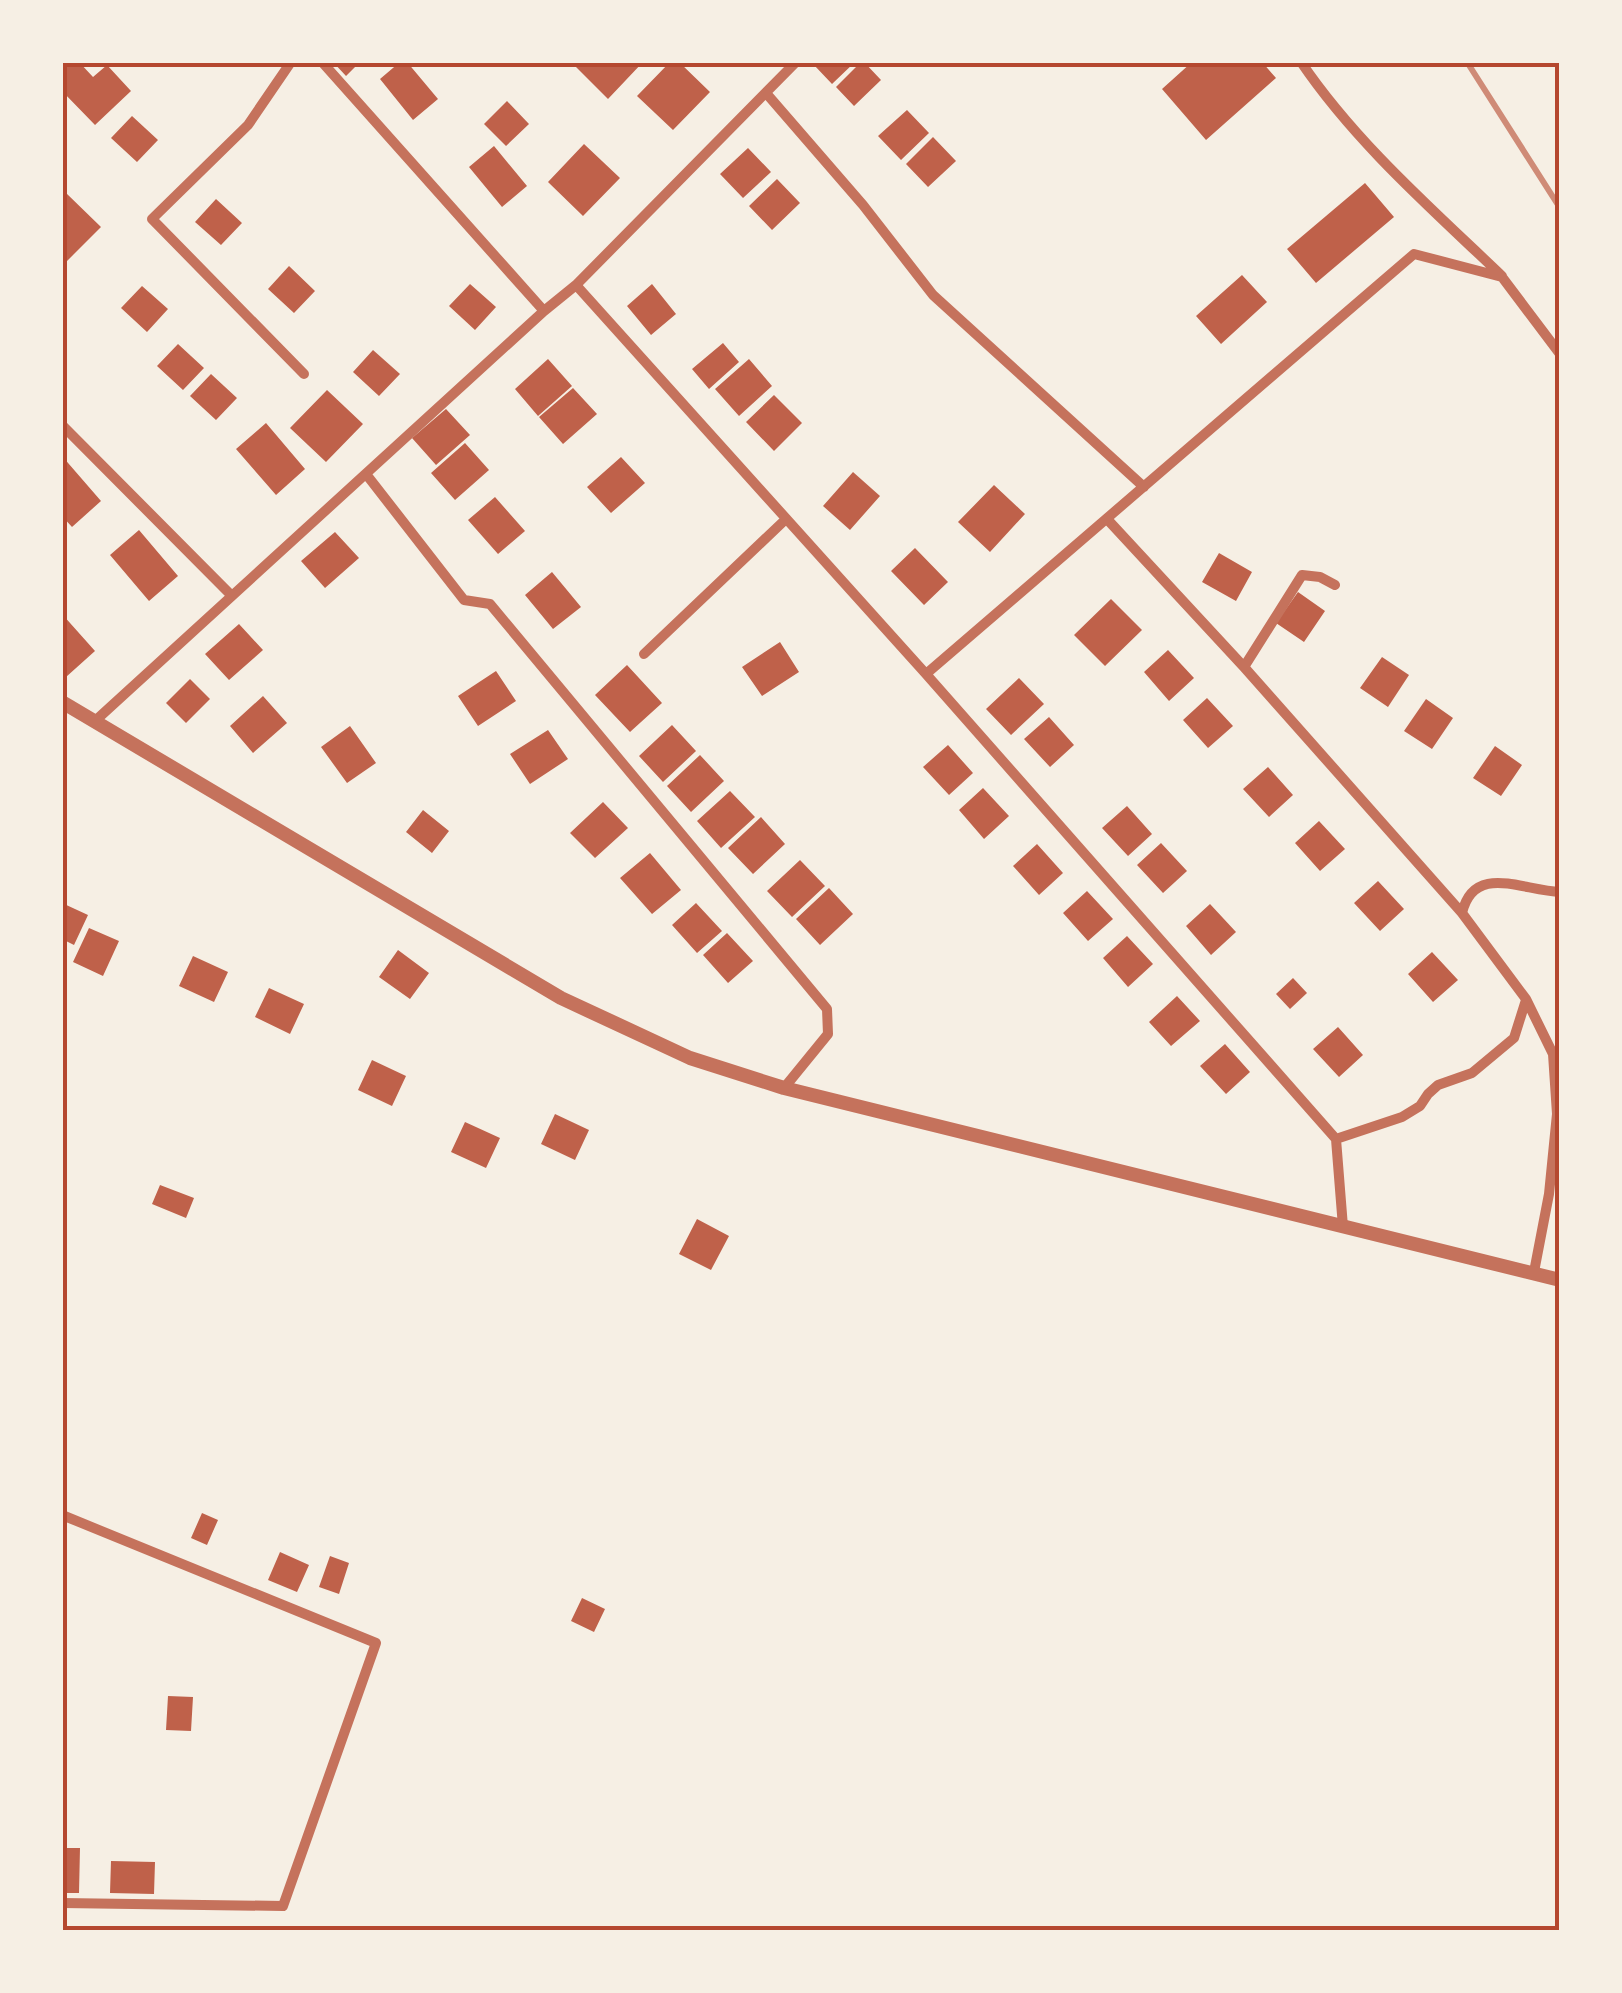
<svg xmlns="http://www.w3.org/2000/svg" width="1622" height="1993" font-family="Raleway,sans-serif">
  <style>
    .building { fill: #bf614a }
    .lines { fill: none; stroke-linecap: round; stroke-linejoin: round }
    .minor { stroke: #c5725c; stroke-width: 10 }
    .tertiary { stroke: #c5725c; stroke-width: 14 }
    .rail { stroke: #cf8b77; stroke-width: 6 }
    .neatline { fill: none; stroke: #b5482f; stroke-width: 4 }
  </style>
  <rect width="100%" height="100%" fill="#f6efe4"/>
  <path class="building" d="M62,62H79L93,77L107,65L131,91L95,125L62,91Z
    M333,62H360L346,76Z
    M400,62H407L438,99L413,120L380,79Z
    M571,62H643L608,99Z
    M670,62H679L710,92L673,130L637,96Z
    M816,62H855L832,84L814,65Z
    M861,62H864L881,80L854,106L836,87Z
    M1192,62H1262L1276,78L1206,140L1162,89Z
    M507,101L529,124L506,146L484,124Z
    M907,110L929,133L901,160L878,136Z
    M132,116L158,140L137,162L111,138Z
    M933,137L956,161L928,187L906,164Z
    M584,144L620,178L583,216L548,182Z
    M494,146L527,186L502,207L469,167Z
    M748,148L771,172L743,198L720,174Z
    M777,179L800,203L772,230L749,206Z
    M1365,183L1394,217L1316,283L1287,249Z
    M65,192L101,227L64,264L62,263V195Z
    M216,199L242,223L221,245L195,222Z
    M289,266L315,291L294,313L268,289Z
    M1242,275L1267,302L1221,344L1196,316Z
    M470,284L496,307L475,330L449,306Z
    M652,284L676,314L651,335L627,306Z
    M142,286L168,309L147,332L121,308Z
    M723,343L739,362L709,389L692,369Z
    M178,344L204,368L183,390L157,366Z
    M373,350L400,374L379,396L353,372Z
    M548,359L572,386L538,416L515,389Z
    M749,359L772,386L739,416L715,389Z
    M211,374L237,398L216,420L190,396Z
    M573,388L597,414L563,444L539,417Z
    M327,390L363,424L326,462L290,428Z
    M774,395L802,423L774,451L746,422Z
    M446,409L470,435L436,465L412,438Z
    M266,423L305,469L276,495L236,449Z
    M465,443L489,470L455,500L431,473Z
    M62,456L101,501L72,527L62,516Z
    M621,457L645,483L611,513L587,487Z
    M853,472L880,496L850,530L823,506Z
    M994,485L1025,514L990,552L958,522Z
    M495,497L525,531L498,554L468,520Z
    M139,530L178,576L149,601L110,555Z
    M335,532L359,558L325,588L301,561Z
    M915,548L948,582L924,605L891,571Z
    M1219,553L1252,572L1236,601L1202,582Z
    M552,572L581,607L553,629L525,595Z
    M1298,592L1325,611L1304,642L1276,623Z
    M1111,599L1142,630L1105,666L1074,635Z
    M62,614L95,651L66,677L62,673Z
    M239,624L263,650L229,680L205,654Z
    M780,642L799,672L762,696L742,667Z
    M1168,650L1194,678L1169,701L1144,672Z
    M1382,657L1409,675L1388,707L1360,688Z
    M627,665L662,703L630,732L595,695Z
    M496,671L516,701L478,726L458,696Z
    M1019,678L1044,704L1011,735L986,709Z
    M190,679L210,699L186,723L166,703Z
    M263,696L287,723L253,753L230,726Z
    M1207,698L1233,726L1208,748L1183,720Z
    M1426,699L1453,718L1432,749L1404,731Z
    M1049,717L1074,745L1050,767L1024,739Z
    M672,725L696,751L663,782L639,756Z
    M350,726L376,763L347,783L321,747Z
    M548,730L568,759L530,784L510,754Z
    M948,745L973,773L949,795L923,767Z
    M1495,746L1522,765L1501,796L1473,778Z
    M700,755L724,781L691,812L667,786Z
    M1268,767L1293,795L1269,817L1243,789Z
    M983,788L1009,816L984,839L959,810Z
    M730,791L755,817L721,848L697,821Z
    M603,802L628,828L595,858L570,833Z
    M1127,806L1152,834L1128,856L1102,828Z
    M423,810L449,831L432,853L406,832Z
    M761,817L785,844L753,874L728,848Z
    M1319,821L1345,849L1320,871L1295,843Z
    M1161,843L1187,871L1163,893L1137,865Z
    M1037,844L1063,873L1039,895L1013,866Z
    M650,853L681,890L652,914L620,878Z
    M800,860L825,886L792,917L767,891Z
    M1378,881L1404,909L1380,931L1354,903Z
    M829,888L853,914L820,945L796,919Z
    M1087,891L1113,919L1088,941L1063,913Z
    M62,903L88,915L74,945L62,939Z
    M696,903L722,931L697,953L672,925Z
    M1210,904L1236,932L1211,955L1186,926Z
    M89,928L119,941L103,976L73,962Z
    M727,933L753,961L728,983L703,955Z
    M1127,936L1153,964L1128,987L1103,958Z
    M398,950L429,973L410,999L379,977Z
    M1432,952L1458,980L1433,1002L1408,974Z
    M193,956L228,972L214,1002L179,986Z
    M1293,978L1307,993L1290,1009L1276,994Z
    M269,988L304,1004L290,1034L255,1017Z
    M1177,996L1200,1021L1171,1046L1149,1022Z
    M1338,1027L1363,1055L1339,1077L1313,1049Z
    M1225,1044L1250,1072L1226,1094L1200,1066Z
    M372,1060L406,1076L392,1106L358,1090Z
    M555,1114L589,1130L575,1160L541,1144Z
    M465,1122L500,1138L486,1168L451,1152Z
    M160,1185L194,1198L186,1218L152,1204Z
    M697,1219L729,1236L711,1270L679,1254Z
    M202,1513L218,1520L207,1545L191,1538Z
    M280,1552L309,1565L297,1592L268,1580Z
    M330,1556L349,1563L339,1594L319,1587Z
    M582,1598L605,1609L594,1632L571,1621Z
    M168,1696L193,1697L191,1731L166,1730Z
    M62,1848H80L79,1893H62Z
    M111,1861L155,1862L154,1894L110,1893Z"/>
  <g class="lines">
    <path class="minor" d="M291,62L248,125L152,219L304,374
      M322,62L544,311L576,285L926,674L1414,254L1502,277L1560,354
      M1301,62C1356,143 1432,209 1502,276
      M766,93L863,205L933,295L1144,487
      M576,285L796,62
      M62,425L232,596
      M366,474L464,600L490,604L827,1009L828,1034L784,1088
      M1107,519L1244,667L1462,913C1474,862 1523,891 1560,892
      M644,654L786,519
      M1244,667L1302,575L1320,577L1335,585
      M926,674L1336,1139L1343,1227
      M95,721L544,311
      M1462,913L1526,999L1553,1054L1557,1114L1549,1194L1534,1272
      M1336,1139L1402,1117L1420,1106L1428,1094L1438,1085L1472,1073L1514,1038L1526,1000
      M62,1515L376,1643L283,1906L62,1903"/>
    <path class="tertiary" d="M62,702L561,998L690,1058L784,1088L1560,1280"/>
    <path class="rail" d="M1467,62L1560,208"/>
  </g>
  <rect width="1622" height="1993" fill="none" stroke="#f6efe4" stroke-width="130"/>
  <rect x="65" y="65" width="1492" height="1863" class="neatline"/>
</svg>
